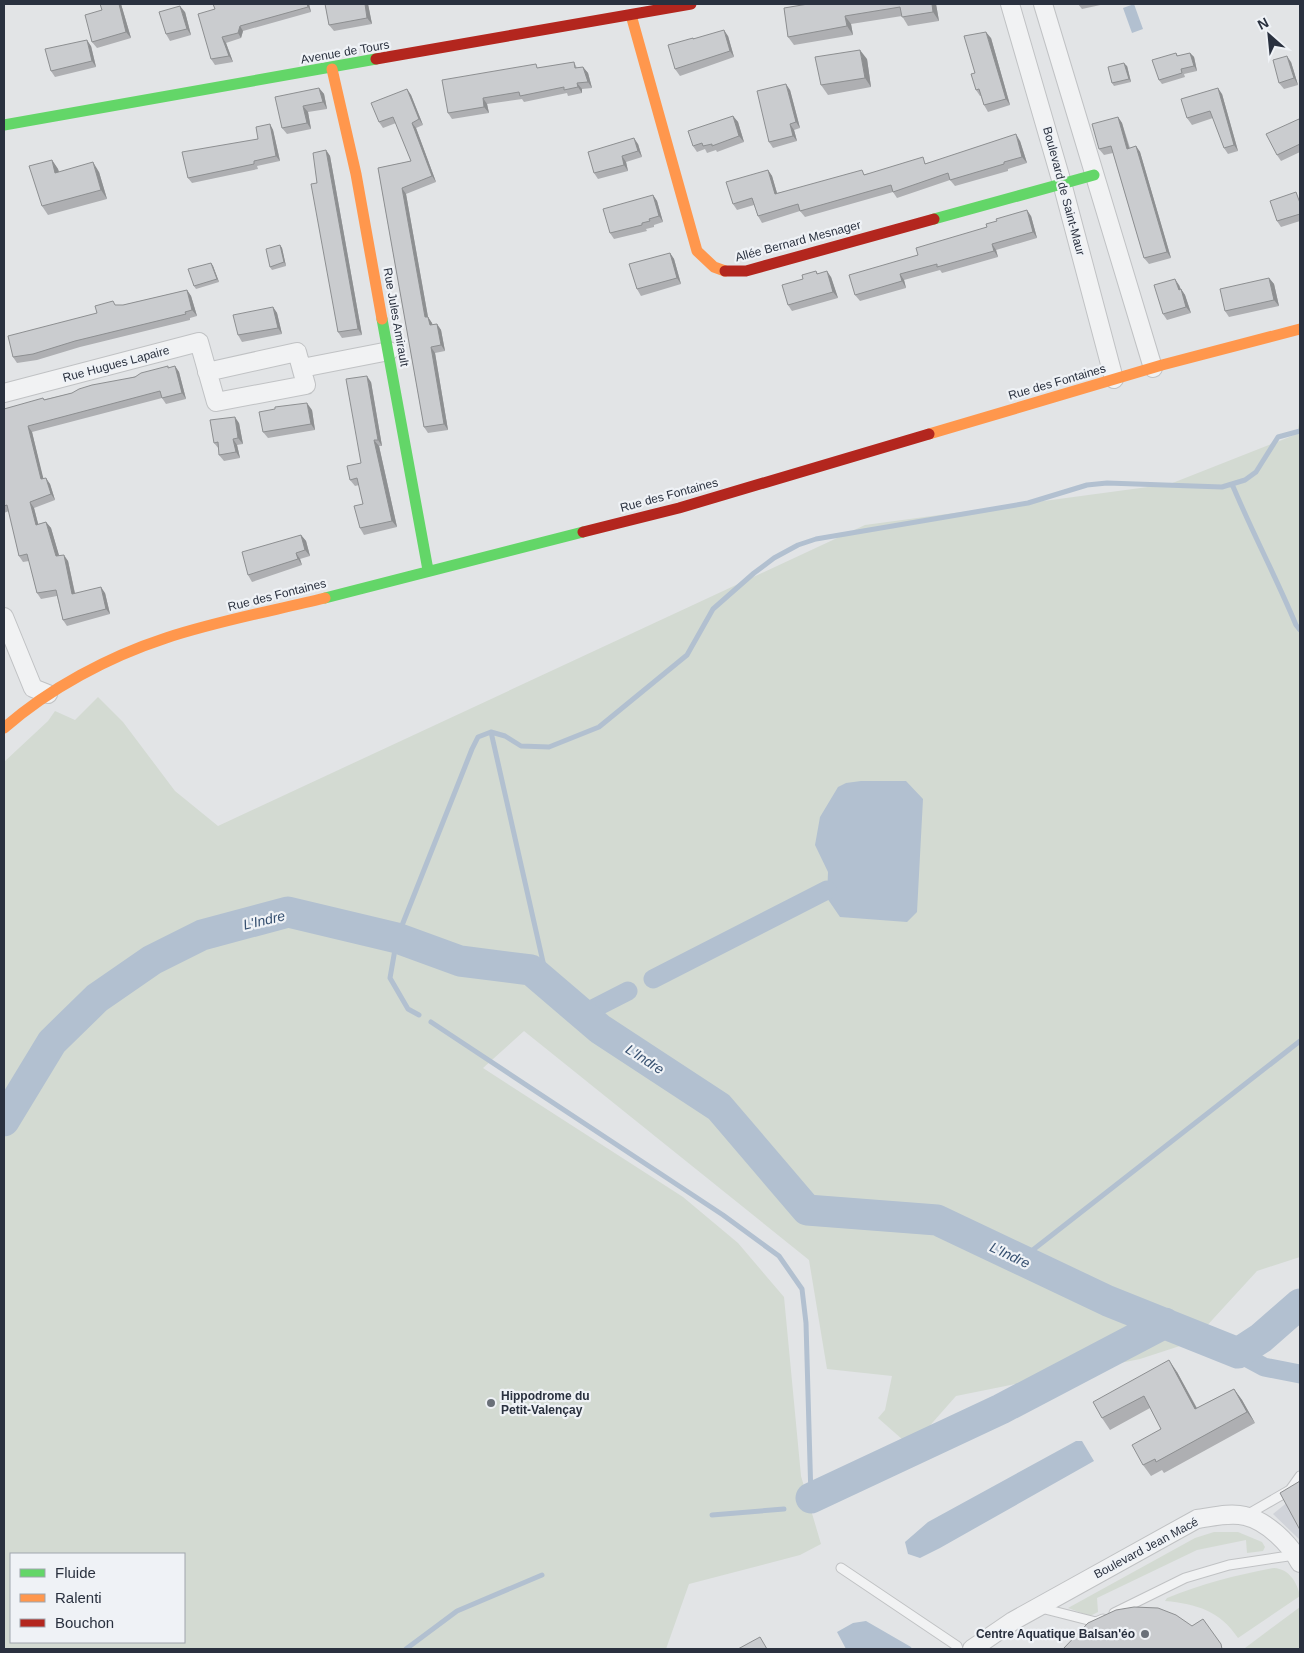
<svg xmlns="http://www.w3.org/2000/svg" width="1304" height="1653" font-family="Arial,sans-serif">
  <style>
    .built { fill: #d0d3d9 }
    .green { fill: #d3dad2; fill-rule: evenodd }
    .water { fill: #b2c0d0 }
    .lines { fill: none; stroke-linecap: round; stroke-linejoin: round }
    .stream { stroke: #b2c0d0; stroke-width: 5 }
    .canal { stroke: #b2c0d0; stroke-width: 19 }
    .river { stroke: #b2c0d0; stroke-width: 31 }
    .lane-casing { stroke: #c0c2c4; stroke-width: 11 }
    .street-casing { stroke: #c0c2c4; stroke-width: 20 }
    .lane { stroke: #f1f2f3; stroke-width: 9 }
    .street { stroke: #f1f2f3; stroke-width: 18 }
    .fast { stroke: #63d668; stroke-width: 11 }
    .slow { stroke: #ff974d; stroke-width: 11 }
    .jam { stroke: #b3261e; stroke-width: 11 }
    .wall { fill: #aeafb2 }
    .shaded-wall { fill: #8d8f91 }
    .building { fill: #cacccf; stroke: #8d8f91 }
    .poi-dot { fill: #6a7079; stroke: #eff2f6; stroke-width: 2 }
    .labels { text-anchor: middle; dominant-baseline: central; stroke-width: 4.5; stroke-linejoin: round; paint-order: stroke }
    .street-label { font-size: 12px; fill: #2a313f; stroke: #eff2f6 }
    .poi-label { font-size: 12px; font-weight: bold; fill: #2a313f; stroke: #eff2f6; text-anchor: start }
    .water-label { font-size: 14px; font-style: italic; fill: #365070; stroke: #eff2f6 }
  </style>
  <rect width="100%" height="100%" fill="#e2e4e6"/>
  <path class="built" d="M1300,1492V1540L1273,1514Z"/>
  <path class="green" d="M1299,423L1300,1257L1257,1271L1192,1342L1140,1359L956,1396L911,1447L878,1418L885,1410L892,1376L827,1369L809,1260L524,1031L483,1068L683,1197L738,1243L784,1297L801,1476L821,1544L800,1555L689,1584L666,1649H4V762L48,721L55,711L75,720L98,697L123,722L175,791L218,826L865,525L1170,484L1297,434ZM11,1554H184V1642H11Z
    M1214,1532H1238L1262,1542L1265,1547L1263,1551L1247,1553L1246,1540L1197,1550L1097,1598L1098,1612L1090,1616L1068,1608L1195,1538Z
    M1274,1568C1289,1569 1297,1582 1300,1596L1238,1638C1220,1611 1197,1604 1165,1601L1167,1598C1202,1584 1236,1575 1274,1568Z
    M1300,1607V1649H1245V1648Z"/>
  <path class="water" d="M1134,4L1143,29L1132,33L1123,8Z
    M861,781H906L923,799L917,912L907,922L840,917L827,898L828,872L815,845L820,817L838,787L846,783Z
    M1076,1441H1082L1094,1461L940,1548L920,1558L908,1554L905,1542L928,1522Z
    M866,1621L911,1647L912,1649H846L837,1632L853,1623Z"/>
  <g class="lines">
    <path class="stream" d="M1232,484C1252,532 1276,577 1296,625L1300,630
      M491,732L548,984
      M419,1015L408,1009L390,978L397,938L472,749L478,737L491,732L505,736L521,746L549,747L599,727L687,655L713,609L754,573L774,558L798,545L816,539L1028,503L1087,485L1107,483L1222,487L1245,480L1256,472L1278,437L1300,431
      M431,1022L723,1215L779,1256L802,1289L806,1323L811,1498
      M1020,1260L1300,1041
      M712,1515L784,1509
      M406,1649L457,1611L542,1575"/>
    <path class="canal" d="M653,979L827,890
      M583,1014L628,991
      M1238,1353L1264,1367L1300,1374"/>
    <path class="river" d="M4,1121L52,1042L97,998L152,960L202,935L288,912L397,938L460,961L531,970L600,1029L719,1107L807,1210L937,1220L1108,1301L1238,1353L1261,1338L1300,1304
      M811,1498L1001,1409L1165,1323"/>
    <g class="lane-casing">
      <path id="lane" d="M1245,1516L1290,1490L1300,1476
        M841,1568L957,1646L958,1649
        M1041,1608L1096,1622L1103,1619
        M1114,1613L1185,1578L1229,1565L1295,1555"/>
    </g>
    <g class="street-casing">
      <path id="street" d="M1010,4L1062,183L1114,379
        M1043,4L1153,368
        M302,368L389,351
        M4,393L199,342L216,402L306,385L297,352L207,372
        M4,617L33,688L48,694
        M972,1649L1013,1621L1197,1519C1212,1517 1230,1512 1245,1516C1267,1521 1290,1544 1300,1563"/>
    </g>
    <use href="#lane" class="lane"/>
    <use href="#street" class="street"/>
    <path class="fast" d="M4,125L376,59
      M934,219L1094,175
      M382,319L428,570
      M325,598L583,532"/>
    <path class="slow" d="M631,15L697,251L714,267L725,271
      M332,69L356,174L382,319
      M929,434L1162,365L1300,329
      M4,728C50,688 108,657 166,638C217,621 272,611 325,598"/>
    <path class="jam" d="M376,59L691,4
      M725,271H746L934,219
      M583,532L679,508L929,434"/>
  </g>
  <path class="wall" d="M121,4L131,38L97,48L92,42L102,10Z
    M213,4H309L311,12L243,31L241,38L226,43L233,62L215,65L211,59L215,9Z
    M325,4H368L372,24L334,31L329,25Z
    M936,4L939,21L908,26L902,16L851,24L853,35L794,45L788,37L784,8Z
    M1078,4H1105L1082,9Z
    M185,12L191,35L170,41L166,34Z
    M728,36L734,57L680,76L675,69L693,38L694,39Z
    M991,38L1010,105L988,112L984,105L981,96H980L976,90L975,73Z
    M91,46L96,67L55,77L51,71Z
    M1176,53L1178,56L1190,53L1194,57L1197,71L1184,74L1185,77L1162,84L1159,80Z
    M867,59L871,87L828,95L821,85Z
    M574,62L577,68L583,67L588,73L592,88L582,89V93L568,96L567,93L524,102L522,99L487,104L489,113L452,119L448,113L539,68Z
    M1291,62L1298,85L1284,89L1279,83Z
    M1127,66L1131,82L1114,86L1112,83Z
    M319,88L324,94L327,109L308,112L311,129L287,134L282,128Z
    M407,89L411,95L423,125L416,128L436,182L406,194L428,317L433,325L437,324L441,330L445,351L435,353L448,430L428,433L424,427L378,168L411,161L396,123L383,128L379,122Z
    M790,90L800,128L794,130L797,141L773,148L769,142Z
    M1222,94L1238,151L1228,154L1224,148L1213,118L1192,125L1187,118Z
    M733,116L738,122L744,142L717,152L716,150L707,153L705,149L697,152L693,146Z
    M1118,117L1122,123L1130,148L1136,146L1140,152L1171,258L1149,264L1144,258L1113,153L1104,155L1099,149Z
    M1299,119L1300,121V152L1281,161L1277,155Z
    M270,124L273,130L280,161L257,166L258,169L192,183L188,178L258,139Z
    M1020,141L1027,163L1008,169V171L955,186L950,180L897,198L893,192L805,217L800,211L762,223L758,216L754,205L737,210L733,204L768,170L772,176L777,193L866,174L927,163Z
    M638,144L642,157L626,162L628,171L598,179L594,173Z
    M326,150L330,156L362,335L342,338L338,332L317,183Z
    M52,160L58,169L59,172H99L107,199L48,215L42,206Z
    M653,195L657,201L663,222L654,225V227L646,229L647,231L614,239L610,233Z
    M1300,198V221L1281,227L1277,221Z
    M1031,216L1037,238L996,250L998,257L942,273L940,270L904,280L906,288L860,301L855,295L918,255L987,227Z
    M280,245L282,248L286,266L272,270L270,267Z
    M670,253L674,259L681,284L641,296L637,289Z
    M211,263L213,266L219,282L196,289L194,286Z
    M816,271L818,274L831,277L838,298L792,311L788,305L803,279Z
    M1269,278L1274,284L1279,306L1229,317L1225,311Z
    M1179,285L1181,289L1185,295L1191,313L1167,320L1163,314Z
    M187,290L191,296L197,316L190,318V320L80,347L37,360L17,363L13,357L116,305H123Z
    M273,307L277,313L282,334L242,342L238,335Z
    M175,366L179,372L186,399L166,404L162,398L32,432L43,479L50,484L55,500L34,508L38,524L46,522L51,528L59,556L68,561L75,593H105L110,614L67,626L63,620L57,596L41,599L37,593L29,561L23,562L19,556L9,511L4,513V409L72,393Z
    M371,382L382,446H379L397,527L364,535L360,528L363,504L359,485L355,486L350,480L361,463Z
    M312,410L315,430L268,438L263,432Z
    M239,423L243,444L237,445L240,458L224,461L219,455V449L214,443Z
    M301,535L306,541L310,556L300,559L302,565L252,582L248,575Z
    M1177,1372L1197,1408L1234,1389L1242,1400L1255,1423L1164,1473L1162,1470L1151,1476L1143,1465L1161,1429L1150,1408L1110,1430L1102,1418Z"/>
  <path class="shaded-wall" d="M119,4H121L131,38L126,32Z
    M307,4H309L311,12L308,7Z
    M365,4H368L372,24L367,18Z
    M932,4H936L939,21L933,12Z
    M180,6L185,12L191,35L187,29Z
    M845,16L851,24L853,35L847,26Z
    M240,26L243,31L241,38L238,33Z
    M724,30L728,36L734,57L730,51Z
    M986,32L991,38L1010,105L1006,99Z
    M222,37L226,43L233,62L229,56Z
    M87,40L91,46L96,67L92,61Z
    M860,50L867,59L871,87L865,78Z
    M1190,53L1194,57L1197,71L1194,66Z
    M1287,56L1291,62L1298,85L1294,78Z
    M1124,63L1127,66L1131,82L1129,79Z
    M583,67L588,73L592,88L588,82Z
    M577,83L582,89V93L578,87Z
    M786,84L790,90L800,128L796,122Z
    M319,88L324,94L327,109L323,102Z
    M1218,88L1222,94L1238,151L1234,145Z
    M407,89L411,95L423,125L419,119Z
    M483,98L487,104L489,113L484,107Z
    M303,106L308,112L311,129L307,123Z
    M733,116L738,122L744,142L739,136Z
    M1118,117L1122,123L1131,155L1127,149Z
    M412,123L416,128L436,182L432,176Z
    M270,124L273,130L280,161L276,156Z
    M790,124L794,130L797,141L793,136Z
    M1016,134L1020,141L1027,163L1022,157Z
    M634,138L638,144L642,157L638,151Z
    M1136,146L1140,152L1171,258L1167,252Z
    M326,150L330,156L362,335L358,329Z
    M622,156L626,162L628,171L624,165Z
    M52,160L58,169L62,182L55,173Z
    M93,162L99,172L107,199L101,190Z
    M768,170L772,176L779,200L775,194Z
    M402,188L406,194L428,317L432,323L434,331L425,317Z
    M653,195L657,201L663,222L659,216Z
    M1027,210L1031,216L1037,238L1033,232Z
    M992,244L996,250L998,257L994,251Z
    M280,245L282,248L286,266L284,262Z
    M670,253L674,259L681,284L677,278Z
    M211,263L213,266L219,282L217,279Z
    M827,271L831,277L838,298L833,292Z
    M900,274L904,280L906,288L902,281Z
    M1269,278L1274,284L1279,306L1274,300Z
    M1175,279L1179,285L1183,296L1179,290Z
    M1181,289L1185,295L1191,313L1186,307Z
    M187,290L191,296L197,316L192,310Z
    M273,307L277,313L282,334L278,328Z
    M437,324L441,330L445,351L441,345Z
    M431,347L435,353L448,430L444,424Z
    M175,366L179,372L186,399L182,393Z
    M367,376L371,382L382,446L378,440Z
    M307,403L312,410L315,430L311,424Z
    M235,417L239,423L243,444L238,438Z
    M28,426L32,432L45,485L41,479Z
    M233,439L237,445L240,458L236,452Z
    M374,440L379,446L397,527L392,521Z
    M46,478L50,484L55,500L51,494Z
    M30,502L34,508L40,531L36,525Z
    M46,522L51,528L61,562L56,556Z
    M301,535L306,541L310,556L305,550Z
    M296,553L300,559L302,565L298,559Z
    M64,555L68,561L76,599L72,594Z
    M101,587L105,593L110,614L106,609Z
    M1169,1360L1177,1372L1203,1420L1195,1409Z
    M1234,1389L1242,1400L1255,1423L1247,1412Z"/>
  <path class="building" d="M100,4H119L126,32L92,42L85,15L102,10Z
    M213,4H307L308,7L240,26L238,33L222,37L229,56L211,59L198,14L215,9Z
    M325,4H365L367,18L329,25Z
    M808,4H932L933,12L902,17L900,7L845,16L847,26L788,37L784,8Z
    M180,6L187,29L166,34L159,12Z
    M724,30L730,51L675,69L668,45L693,38V39Z
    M986,32L1006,99L984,105L979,89L976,90L971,74L975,73L964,36Z
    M87,40L92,61L51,71L45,49Z
    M860,50L865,78L821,85L815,57Z
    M1176,53L1177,56L1190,53L1194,66L1181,69L1182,73L1159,80L1152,60Z
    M1287,56L1294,78L1279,83L1273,60Z
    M574,62L575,68L583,67L588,82L577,83L578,87L564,90V87L520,96L519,92L483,98L484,107L448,113L442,80L536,64L537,68Z
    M1124,63L1129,79L1112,83L1108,67Z
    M786,84L796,122L790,124L793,136L769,142L757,91Z
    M319,88L323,102L303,106L307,123L282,128L275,97Z
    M1218,88L1234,145L1224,148L1210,111L1187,118L1181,99Z
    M407,89L419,119L412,123L432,176L402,188L425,317H428L430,325L437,324L441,345L431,347L444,424L424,427L378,168L411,161L393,117L379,122L371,103Z
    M733,116L739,136L712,146V144L703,146L702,143L693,146L688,131Z
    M1118,117L1127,149L1136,146L1167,252L1144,258L1111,146L1099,149L1092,124Z
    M1299,119L1300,122V144L1277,155L1266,134Z
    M270,124L276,156L254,161V164L188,178L182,152L258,139L256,127Z
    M1016,134L1022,157L1004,162V164L950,180L948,173L893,192L891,185L800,211L798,204L758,216L752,198L733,204L726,182L768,170L775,194L862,170L864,175L923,157L925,164Z
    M634,138L638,151L622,156L624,165L594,173L588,152Z
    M326,150L358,329L338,332L311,184L317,183L313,153Z
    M52,160L55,173L93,162L101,190L42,206L29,166Z
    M1296,192L1300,203V214L1277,221L1270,201Z
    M653,195L659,216L649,219L650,221L642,223V225L610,233L603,209Z
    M1027,210L1033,232L992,244L994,251L937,267V264L900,274L902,281L855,295L849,275L918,255L916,248L987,227L986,224L997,221L996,219Z
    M280,245L284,262L270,267L266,249Z
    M670,253L677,278L637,289L629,264Z
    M211,263L217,279L194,286L188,269Z
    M816,271L817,274L827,271L833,292L788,305L782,285L803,279L802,275Z
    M1269,278L1274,300L1225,311L1220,289Z
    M1175,279L1179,290L1181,289L1186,307L1163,314L1154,285Z
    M187,290L192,310L185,312L186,314L75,341L33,354L13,357L8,336L97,313L95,306L113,301L115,305H123Z
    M273,307L278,328L238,335L233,315Z
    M168,366V368L175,366L182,393L162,398L160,391L28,426L41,479L46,478L51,494L30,502L36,525L46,522L56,556L64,555L72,594L101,587L106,609L63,620L56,590L37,593L27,554L19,556L7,505L4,506V409L43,398L44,400L72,393L79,389L92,385L135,377L141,373Z
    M367,376L378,440H374L392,521L360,528L354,506L363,504L357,478L350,480L347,466L361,463L346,379Z
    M307,403L311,424L263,432L259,412L275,409V407Z
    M235,417L238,438L233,439L236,452L219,455L218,442L214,443L210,420Z
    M301,535L305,550L296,553L298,559L248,575L242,552Z
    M1169,1360L1195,1409L1234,1389L1247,1412L1156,1462L1155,1459L1143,1465L1132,1445L1161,1429L1144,1396L1102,1418L1093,1402Z
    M1300,1481V1530L1280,1493Z
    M1134,1607L1158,1608L1176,1615L1192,1626L1203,1619L1221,1644L1222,1649H1063L1088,1623L1116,1610Z
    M760,1637L767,1649H738Z"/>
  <g class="poi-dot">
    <circle cx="491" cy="1403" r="5"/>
    <circle cx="1145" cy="1634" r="5"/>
  </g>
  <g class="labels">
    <g class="street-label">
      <text transform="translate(345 52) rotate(-10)">Avenue de Tours</text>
      <text transform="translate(1064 191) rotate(75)">Boulevard de Saint-Maur</text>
      <text transform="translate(798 241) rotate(-15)">Allée Bernard Mesnager</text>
      <text transform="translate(396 317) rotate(80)">Rue Jules Amirault</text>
      <text transform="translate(116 364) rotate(-15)">Rue Hugues Lapaire</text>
      <text transform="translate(1057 382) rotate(-16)">Rue des Fontaines</text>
      <text transform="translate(669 495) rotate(-15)">Rue des Fontaines</text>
      <text transform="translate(277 595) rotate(-14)">Rue des Fontaines</text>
      <text transform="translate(1146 1548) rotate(-28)">Boulevard Jean Macé</text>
    </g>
    <g class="poi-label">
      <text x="501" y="1396">Hippodrome du<tspan x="501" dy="14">Petit-Valençay</tspan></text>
      <text x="1135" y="1634" text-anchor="end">Centre Aquatique Balsan'éo</text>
    </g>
    <g class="water-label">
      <text transform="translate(264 920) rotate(-13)">L'Indre</text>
      <text transform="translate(645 1059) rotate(33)">L'Indre</text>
      <text transform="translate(1010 1255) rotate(25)">L'Indre</text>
    </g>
  </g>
  <rect width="1304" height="1653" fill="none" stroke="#2a313f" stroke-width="10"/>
  <rect x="10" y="1553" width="175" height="90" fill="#eff2f6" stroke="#a0a5ad"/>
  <rect x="20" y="1569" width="25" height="8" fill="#63d668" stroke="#a0a5ad"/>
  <text x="55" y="1578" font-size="15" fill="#2a313f">Fluide</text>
  <rect x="20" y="1594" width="25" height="8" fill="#ff974d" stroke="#a0a5ad"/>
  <text x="55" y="1603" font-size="15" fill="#2a313f">Ralenti</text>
  <rect x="20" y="1619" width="25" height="8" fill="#b3261e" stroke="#a0a5ad"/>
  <text x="55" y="1628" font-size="15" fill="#2a313f">Bouchon</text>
  <g transform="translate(1269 35) rotate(333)" stroke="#eff2f6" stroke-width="4" paint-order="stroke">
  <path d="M0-4L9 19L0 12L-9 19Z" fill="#2a313f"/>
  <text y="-8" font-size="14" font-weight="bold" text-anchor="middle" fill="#2a313f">N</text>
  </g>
</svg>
